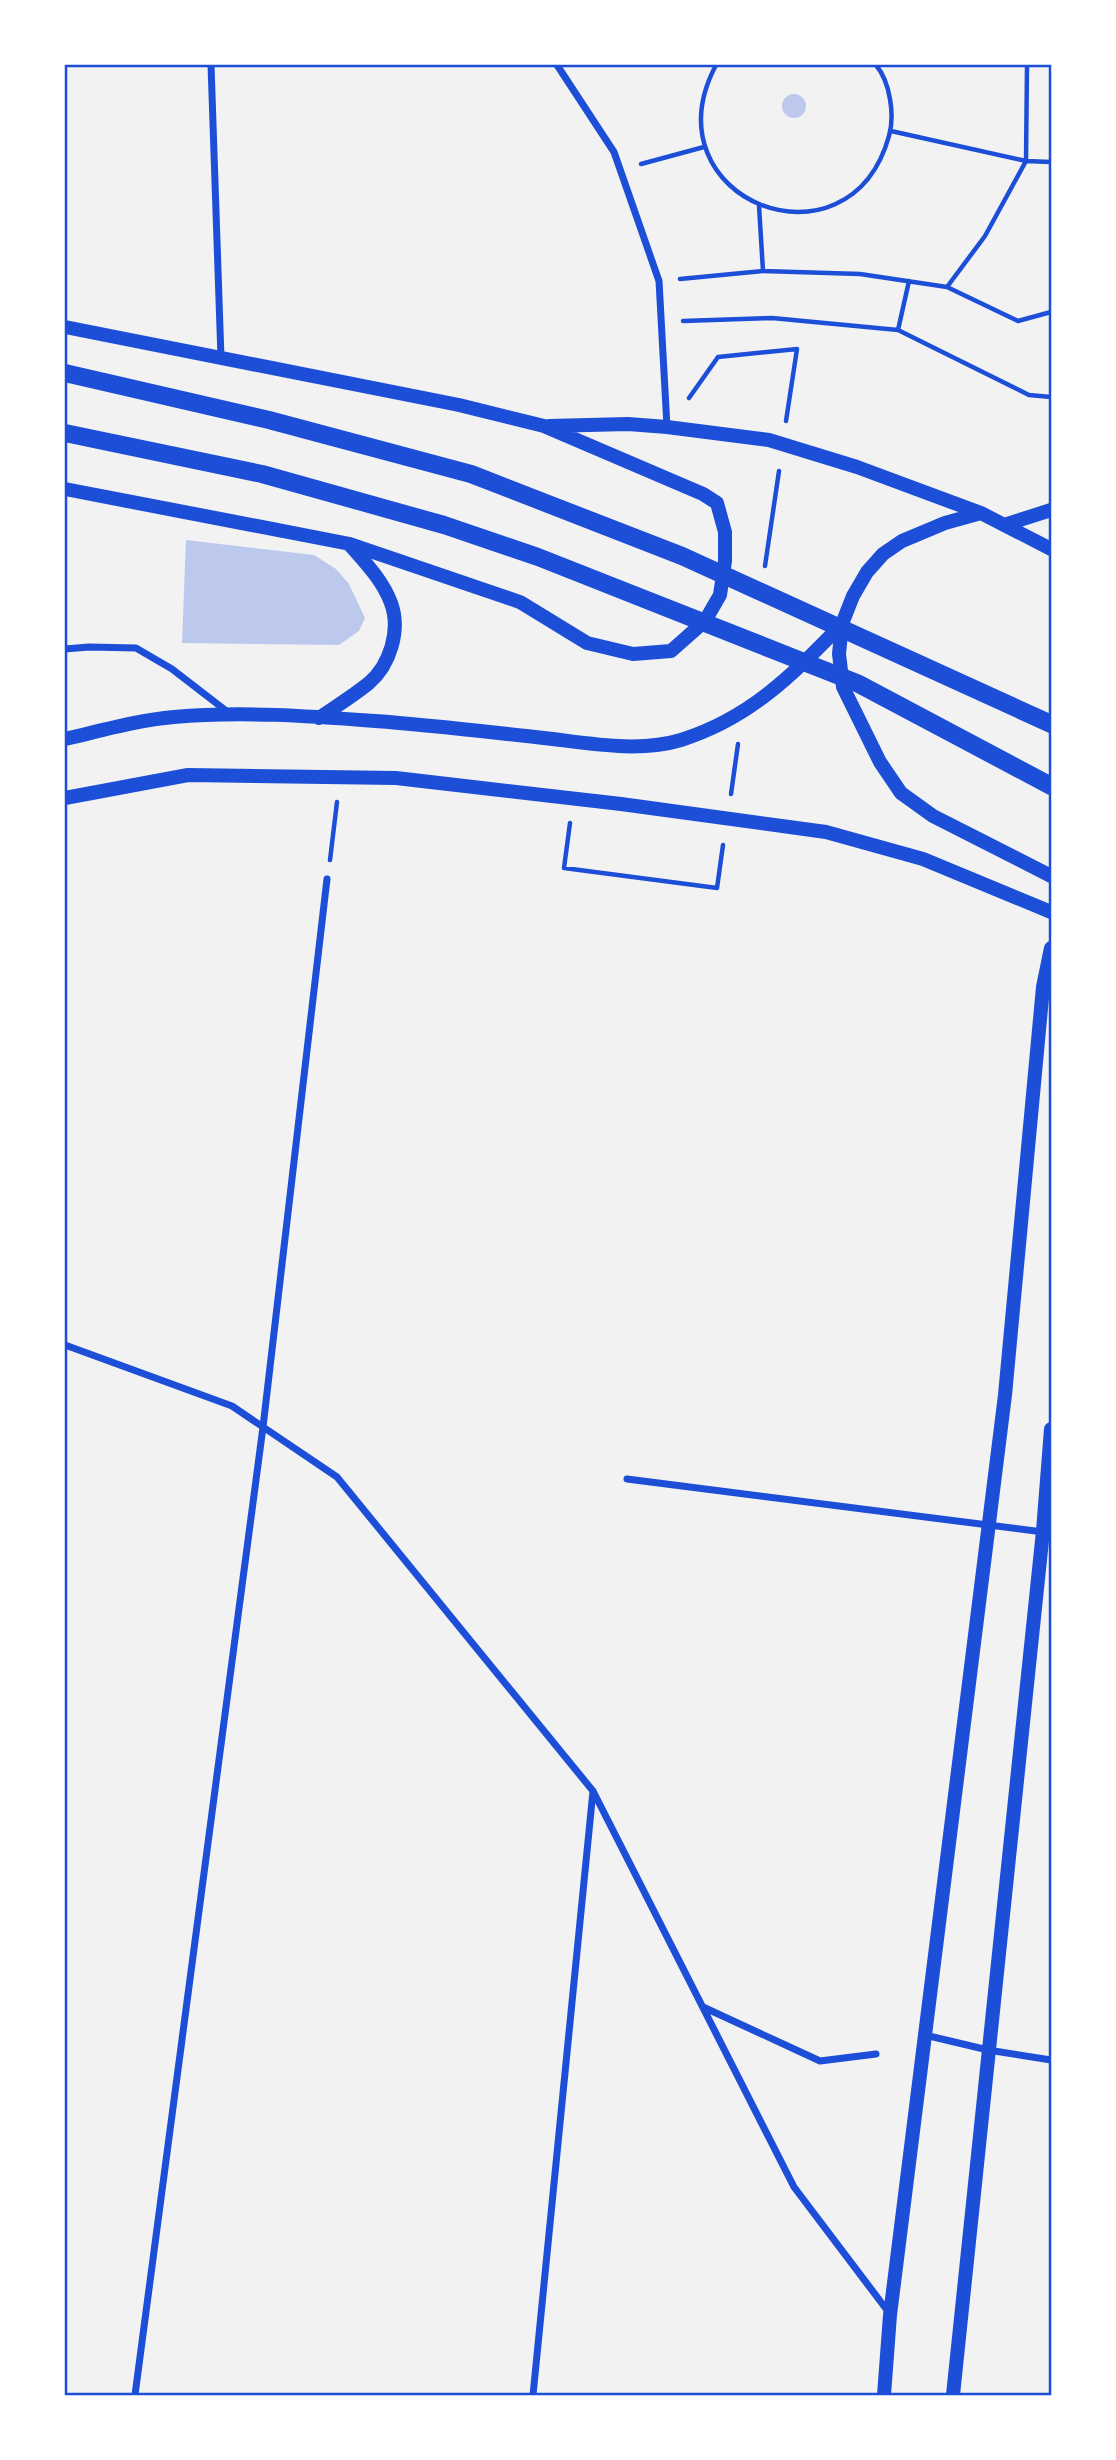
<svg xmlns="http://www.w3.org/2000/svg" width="1116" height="2460" font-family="'Libre Baskerville',serif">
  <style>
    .building { fill: #bdc9ec }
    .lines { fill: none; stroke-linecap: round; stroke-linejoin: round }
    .path { stroke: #1d4ed8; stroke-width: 4.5 }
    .minor { stroke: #1d4ed8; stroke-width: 7 }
    .secondary { stroke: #1d4ed8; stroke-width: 14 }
    .primary { stroke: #1d4ed8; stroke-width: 18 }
    .neatline { fill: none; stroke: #1d4ed8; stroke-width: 2.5 }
  </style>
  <rect width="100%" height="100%" fill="#f2f2f2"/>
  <path class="building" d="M782 106a12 12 0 1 1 24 0a12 12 0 1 1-24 0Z
    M186,540L314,555L336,569L349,584L365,618L359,631L339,645L182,643Z"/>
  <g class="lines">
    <path class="path" d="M716,65C645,200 849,279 889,136C895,115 890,82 876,65
      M891,131L1026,161L1051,162
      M641,164L704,147
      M759,206L763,271
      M680,279L763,271L860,274L947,287L985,236L1026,161L1027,65
      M947,287L1018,321L1051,312
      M683,321L772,318L898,330L1029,395L1051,397
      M898,330L909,281
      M689,398L718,357L797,349L786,421
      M765,566L779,471
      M731,794L738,744
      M570,823L564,868L717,888L723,845
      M330,860L337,802"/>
    <path class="minor" d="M211,65L221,358
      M557,65L614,152L659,281L667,427
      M65,649L89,647L136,648L172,669L229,713
      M65,1345L232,1406L337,1477L593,1791L794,2187L890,2314
      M627,1479L1051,1533
      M703,2007L820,2061L876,2054
      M925,2035L988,2050L1051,2060
      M135,2395L263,1427L327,879
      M533,2395L593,1791"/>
    <path class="secondary" d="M65,327L459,405L544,426L703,494L717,503L725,532V561L720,595L705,621L671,651L633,654L587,643L520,602L350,544L65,489
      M549,426L628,424L667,427L769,440L857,467L981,513
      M1004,525L1051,510
      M1051,549L981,513L945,523L902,541L883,554L867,572L853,596L842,624L839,654L843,687L880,762L901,793L933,816L1051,876
      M319,718C335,707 353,696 369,683C390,665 401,630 391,603C383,581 365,562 350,545
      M65,739C100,731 138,720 174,717C240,711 309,716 375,721C432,725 488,732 544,738C588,743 638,753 681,740C751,718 793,674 842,624
      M65,798L188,775L396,778L621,804L826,832L923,859L1051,912
      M884,2395L890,2315L1005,1395L1043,987L1051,948
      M953,2395L1043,1531L1051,1429"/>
    <path class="primary" d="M65,373L269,420L471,474L682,556L1051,724
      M65,433L262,474L444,525L538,557L857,683L1051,786"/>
  </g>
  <rect width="1116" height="2460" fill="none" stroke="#ffffff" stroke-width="133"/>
  <rect x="66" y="66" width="984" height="2328" class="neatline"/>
</svg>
